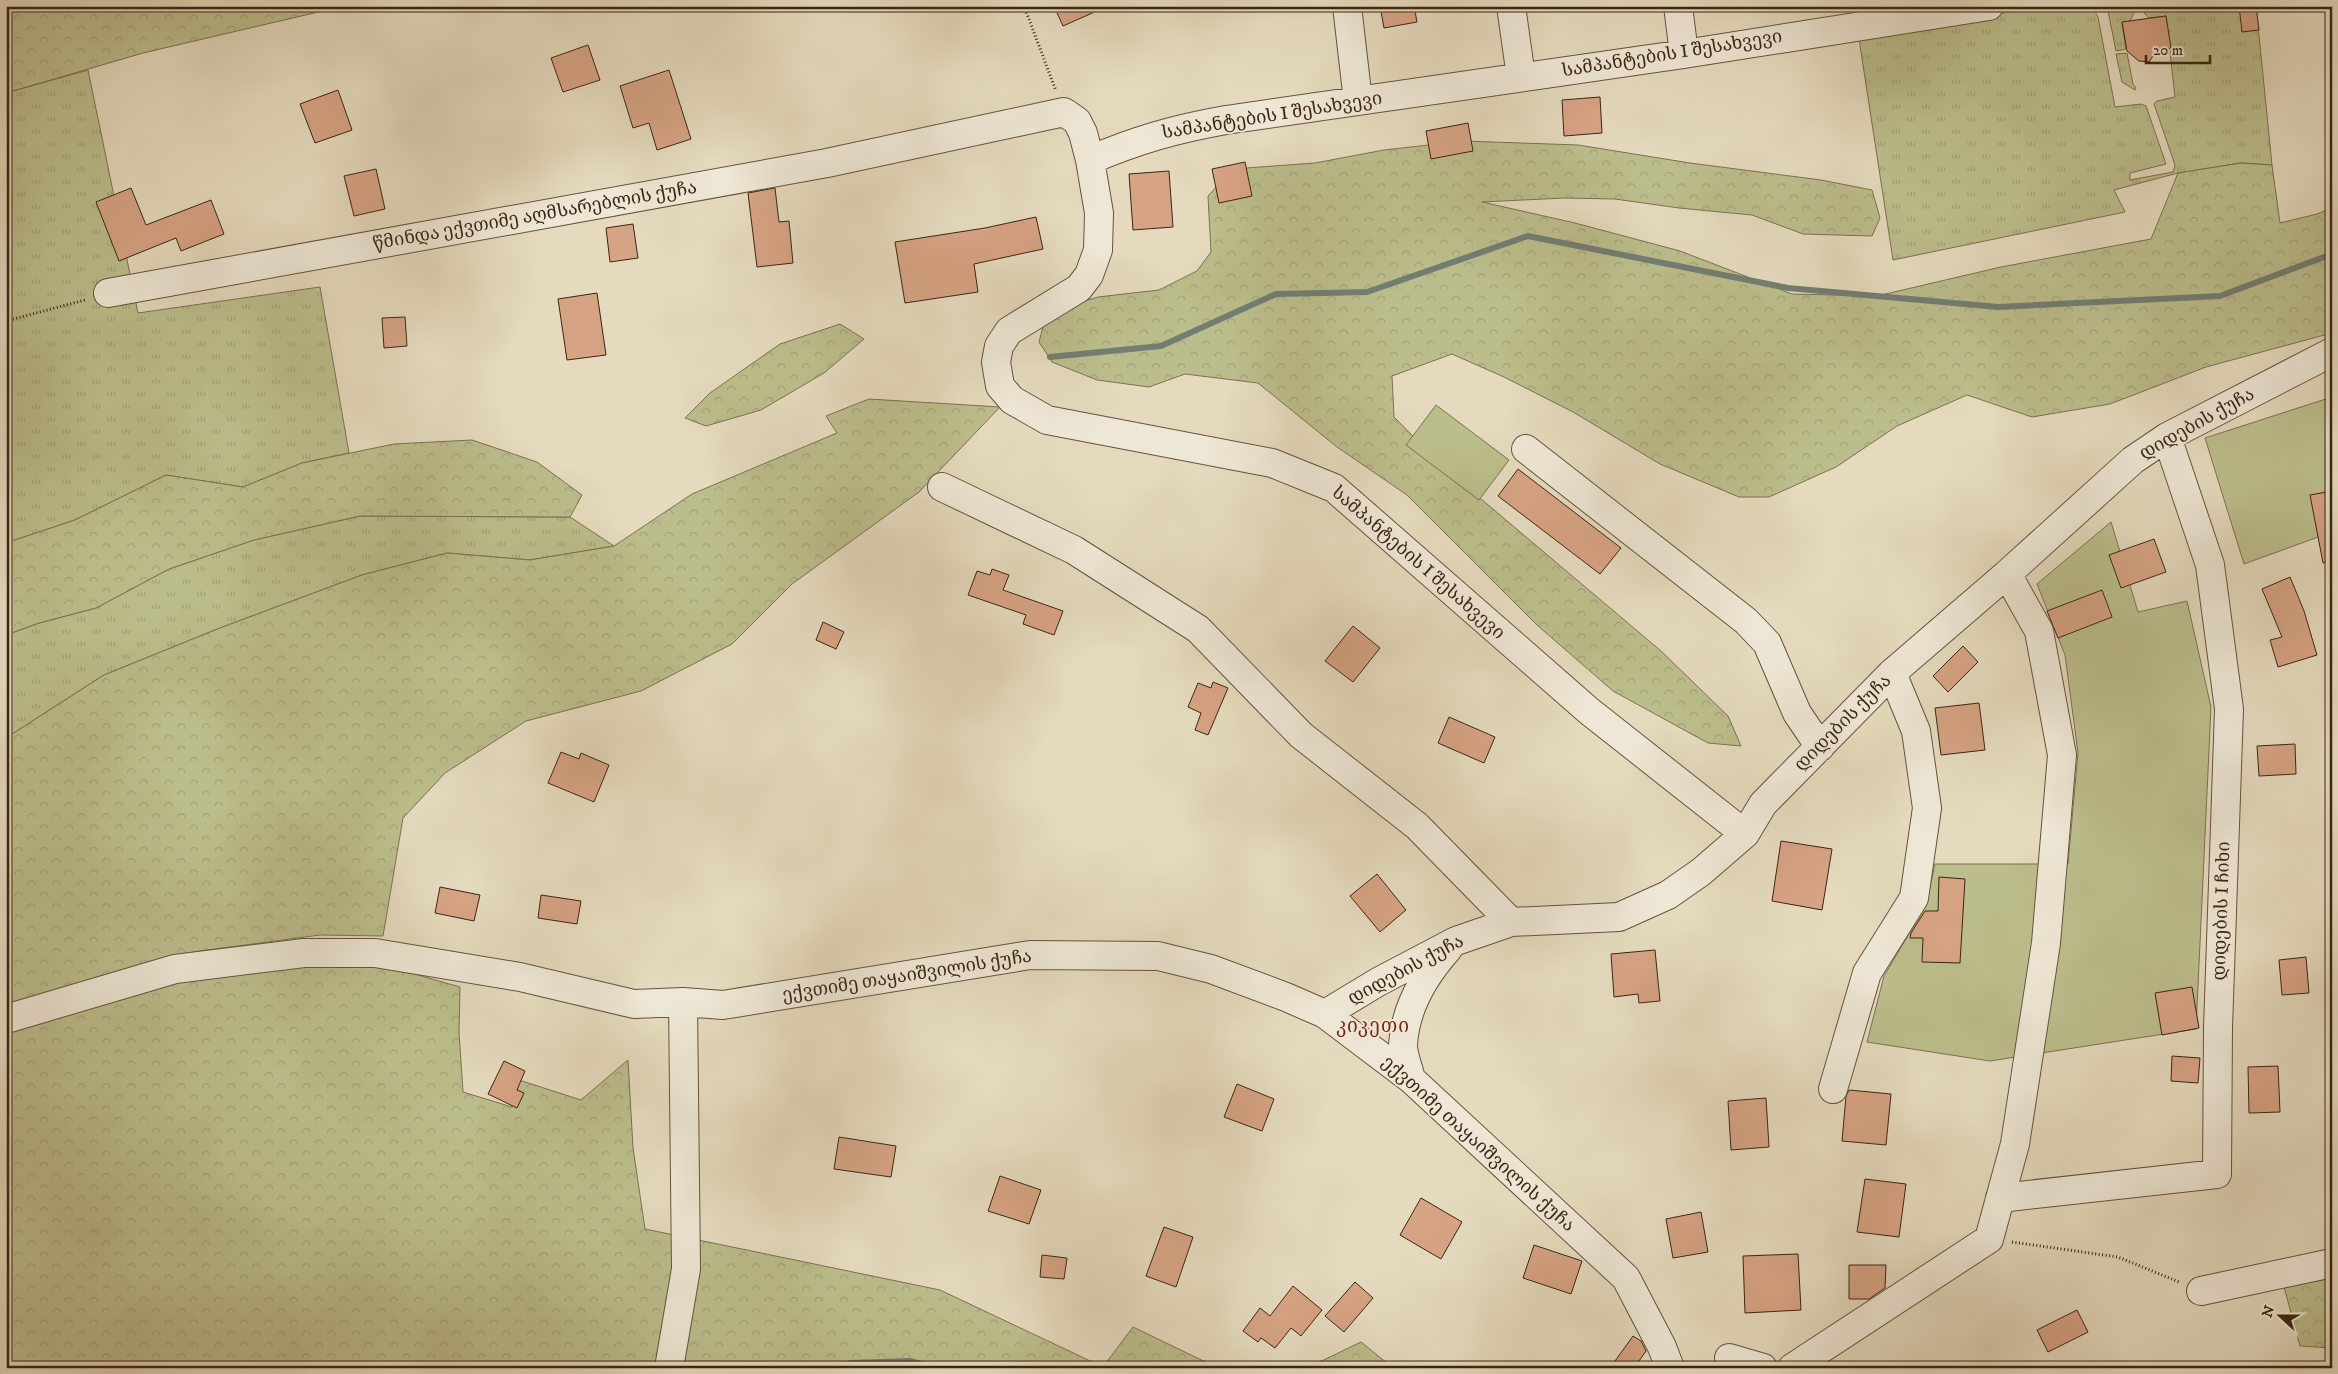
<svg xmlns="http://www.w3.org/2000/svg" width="2338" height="1374" font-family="'IM FELL DW Pica','Noto Serif Georgian',serif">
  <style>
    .grass { fill: url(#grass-tufts); stroke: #7c7150 }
    .forest { fill: url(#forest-crowns); stroke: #7c7150 }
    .green { fill: #bcbd8c; stroke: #7c7150 }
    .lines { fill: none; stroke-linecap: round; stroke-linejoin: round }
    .stream { stroke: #727e73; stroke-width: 6 }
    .building { fill: #d6a384; stroke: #3b2513 }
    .minor-casing { stroke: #66523e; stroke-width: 30 }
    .path { stroke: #3b2513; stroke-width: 3; stroke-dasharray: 1 2.5; stroke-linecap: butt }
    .minor { stroke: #eee7d5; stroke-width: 28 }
    .labels { text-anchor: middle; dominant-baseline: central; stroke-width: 4; stroke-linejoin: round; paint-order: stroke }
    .street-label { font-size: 18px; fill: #3b2513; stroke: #eee7d5 }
    .neighbourhood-label { font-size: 19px; letter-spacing: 1px; fill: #7a1f14; stroke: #eee7d5 }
  </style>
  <defs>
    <pattern id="grass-tufts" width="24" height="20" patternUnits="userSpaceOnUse" patternTransform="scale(1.25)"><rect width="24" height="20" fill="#bcbd8c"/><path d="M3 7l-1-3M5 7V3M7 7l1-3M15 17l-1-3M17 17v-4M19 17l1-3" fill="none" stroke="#a2a278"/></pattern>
    <pattern id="forest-crowns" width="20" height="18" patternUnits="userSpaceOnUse" patternTransform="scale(1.25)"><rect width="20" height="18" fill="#bcbd8c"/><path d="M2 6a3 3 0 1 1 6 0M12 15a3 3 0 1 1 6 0" fill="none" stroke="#a2a278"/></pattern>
  </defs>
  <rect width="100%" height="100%" fill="#e5dabe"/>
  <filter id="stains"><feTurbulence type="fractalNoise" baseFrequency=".004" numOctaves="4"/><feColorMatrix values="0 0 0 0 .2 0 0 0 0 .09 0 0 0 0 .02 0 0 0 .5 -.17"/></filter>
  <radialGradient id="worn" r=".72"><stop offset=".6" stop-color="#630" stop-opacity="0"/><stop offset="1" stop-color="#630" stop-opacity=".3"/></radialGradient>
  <path class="grass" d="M2031,6H2092L2098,17L2115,107L2141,104L2146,106L2166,164L2130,173V180L2173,172L2175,165L2154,104L2157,101L2175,97L2166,16L2149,18L2142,11V6H2256L2272,165L2241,163L2178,173L2114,190L2125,212L1893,260L1859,39L2031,8Z
    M2107,6H2133L2134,13L2130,21L2122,23L2126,49L2116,51Z
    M2127,53L2133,84L2136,88L2135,90L2122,82L2116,54Z
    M88,70L138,313L320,287L349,453L302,463L243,487L166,475L75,520L6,543V93Z
    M360,516L570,517L614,546L530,560L447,553L362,575L220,628L104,675L6,738V635L39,623L96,608L169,569L254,540Z"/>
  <path class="forest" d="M6,6H344L143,53L6,93Z
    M1464,141L1578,145L1690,163L1821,180L1872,190L1880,218L1872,236L1803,234L1752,215L1679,208L1615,199L1564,198L1482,202L1575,223L1680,251L1792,294L1877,296L2001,267L2151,239L2178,173L2241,163L2272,165L2280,223L2317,214L2332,208V333L2206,367L2110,404L2032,417L1967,395L1897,426L1836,467L1769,497H1739L1660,464L1573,412L1504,377L1452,354L1392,376L1394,417L1442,466L1661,651L1728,716L1741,746L1708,743L1613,691L1537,625L1407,495L1337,447L1258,383L1185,374L1149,387L1097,380L1052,362L1039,342L1047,312L1098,297L1159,290L1197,271L1211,252L1208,196L1233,169L1315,163L1384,150Z
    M840,324L864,339L824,373L761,410L706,426L685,418L710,393L780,344Z
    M869,399L1000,407L919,492L792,584L732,644L641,691L526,721L445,773L403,818L383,936L320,935L193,952L6,1005V738L104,675L220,628L362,575L447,553L530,560L614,546L692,494L837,433L826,416Z
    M472,440L537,462L582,495L570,517L360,516L254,540L169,569L96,608L39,623L6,635V543L75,520L166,475L243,487L302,463L394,444Z
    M337,959L379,964L460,987L459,1032L463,1092L512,1107L519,1080L581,1100L628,1060L633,1148L645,1229L940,1290L1103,1367L1133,1327L1218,1368H6V1028L176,980Z
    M2332,1278V1348L2300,1346L2284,1287Z
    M1361,1342L1393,1368H1307Z"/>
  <path class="green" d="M2332,397V532L2244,564L2205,438Z
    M1436,405L1509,460L1479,500L1406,445Z
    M2111,522L2138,612L2187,601L2211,707L2196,1029L1990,1061L1867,1042L1884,976L1926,905L1935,864H2068L2078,753L2065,655L2037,584Z"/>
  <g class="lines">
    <path class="stream" d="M1050,357L1161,346L1276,294L1367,292L1528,236L1788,288L1998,307L2220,296L2332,254
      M842,1368L850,1363L910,1361L935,1368"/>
  </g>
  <path class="building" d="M1054,6H1108L1063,26Z
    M1380,6H1414L1417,22L1384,28Z
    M2239,6H2256L2259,30L2242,32Z
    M2166,16L2171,48L2157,50L2149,62L2139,61L2127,51L2122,22Z
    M588,45L600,80L563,92L551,58Z
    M669,70L691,139L657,150L649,123L633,128L620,86Z
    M338,90L352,130L315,143L300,104Z
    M1600,97L1602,133L1564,136L1562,100Z
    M1468,123L1473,151L1431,159L1426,131Z
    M1245,162L1252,196L1219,203L1212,169Z
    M376,169L385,209L354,216L344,176Z
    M1169,171L1173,227L1133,230L1129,174Z
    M131,188L146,225L211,200L224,234L181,251L176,238L119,261L96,202Z
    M775,188L779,222L789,221L793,263L757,267L748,193Z
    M1036,217L1043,249L974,264L978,292L905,303L895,242L985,228Z
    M633,224L638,258L610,262L606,228Z
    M597,293L606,355L567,360L558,299Z
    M405,317L407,346L384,348L382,318Z
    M1518,469L1621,548L1600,574L1498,496Z
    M2332,491V562L2323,563L2310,495Z
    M2154,539L2166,572L2121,588L2109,555Z
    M992,569L1009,575L1003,590L1063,611L1054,635L1023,624L1026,615L968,595L977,571L990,575Z
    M2290,577L2304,611L2317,655L2278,667L2270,640L2282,637L2262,589Z
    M2102,590L2112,617L2058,638L2047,611Z
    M823,622L844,632L836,649L816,640Z
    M1353,626L1380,648L1353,682L1325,661Z
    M1963,646L1978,662L1948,692L1933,676Z
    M1213,682L1228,688L1208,735L1195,730L1201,713L1188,707L1198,683L1211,688Z
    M1979,703L1985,750L1941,755L1935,708Z
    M1449,717L1495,737L1484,763L1438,743Z
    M2295,744L2296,774L2259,776L2257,746Z
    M561,752L579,759L581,753L609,765L594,802L548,783Z
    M1781,841L1832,849L1822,910L1772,901Z
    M1377,874L1406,910L1380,932L1350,896Z
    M1939,877L1965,879L1960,963L1922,962L1923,938H1910L1911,933L1925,911H1938Z
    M440,887L480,895L474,921L435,913Z
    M541,895L581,901L577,924L538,918Z
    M1655,950L1660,1001L1639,1003L1638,994L1614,997L1611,954Z
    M2306,957L2309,993L2282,995L2279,960Z
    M2192,987L2199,1028L2162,1035L2155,993Z
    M2172,1056L2200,1058L2198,1083L2171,1081Z
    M504,1061L525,1071L517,1090L524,1093L517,1108L488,1094Z
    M2278,1066L2280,1112L2249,1113L2248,1067Z
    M1237,1084L1274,1099L1262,1131L1224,1117Z
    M1849,1090L1891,1094L1886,1145L1842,1141L1846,1096Z
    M1766,1098L1769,1147L1731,1150L1728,1101Z
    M839,1137L896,1146L891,1177L834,1169Z
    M1000,1176L1041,1190L1029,1224L988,1211Z
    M1865,1179L1906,1184L1899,1237L1857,1232Z
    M1421,1198L1462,1222L1441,1259L1400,1235Z
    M1701,1212L1708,1252L1673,1258L1666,1219Z
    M1164,1227L1193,1237L1176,1287L1146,1276Z
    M1534,1245L1582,1261L1571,1294L1523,1278Z
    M1798,1254L1801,1310L1745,1313L1743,1256Z
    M1042,1255L1067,1258L1064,1279L1040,1277Z
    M1849,1265H1886L1885,1288L1869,1299H1849Z
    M1355,1282L1373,1298L1344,1332L1325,1316Z
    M1293,1286L1322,1310L1301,1336L1291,1328L1275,1348L1261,1338L1258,1342L1243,1331L1260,1308L1270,1316Z
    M2077,1310L2088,1332L2048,1352L2037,1330Z
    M1633,1336L1641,1341L1646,1351L1634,1368H1610Z"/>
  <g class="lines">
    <g class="minor-casing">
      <path id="minor" d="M1347,6L1358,101
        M1511,6L1521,77
        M1678,6L1684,54
        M1090,160C1137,140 1175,129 1226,120L1684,54L1989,6
        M108,293L827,163L1064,112L1077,121L1083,133L1090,160L1099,213L1098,250L1089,275L1079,288L1009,331L999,346L996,362L1000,386L1012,400L1047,420L1272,463L1334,488L1589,711L1745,834
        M1526,449L1746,621L1767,643L1797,713L1820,747
        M942,487L1074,550L1198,629L1301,735L1417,826L1511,922
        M1325,1014L1378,982L1456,941L1511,922L1619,917L1668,895L1701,872L1745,834L1763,804L1892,673L2007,574L2133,460L2167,437L2332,352
        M6,1019L175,969L304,953H375L520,977L634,1004L683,1002L723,1005L1030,955L1158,956L1211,969L1286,997L1325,1014L1411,1079L1626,1278L1662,1347L1670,1368
        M1411,1079C1409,1069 1403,1056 1403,1045C1405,1008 1424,976 1448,949
        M1833,1089L1867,973L1914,898L1927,808L1916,731L1892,673
        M2000,1198L2217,1174L2218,1028L2229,709L2210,565L2167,437
        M2201,1291L2332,1263
        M1729,1358L1763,1368
        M669,1368L686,1269L683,1002
        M1792,1368L1989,1239L2015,1144L2046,943L2062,755L2039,631L2007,574"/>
    </g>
    <path class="path" d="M1024,6L1056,91
      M6,321L85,300
      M2012,1242L2118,1257L2179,1282"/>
    <use href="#minor" class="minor"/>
  </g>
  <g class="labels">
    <g class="street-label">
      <text transform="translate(1672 54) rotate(-9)">სამპანტების I შესახვევი</text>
      <text transform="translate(1272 116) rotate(-9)">სამპანტების I შესახვევი</text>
      <text transform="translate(535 216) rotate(-10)">წმინდა ექვთიმე აღმსარებლის ქუჩა</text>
      <text transform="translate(2197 424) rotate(-29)">დიდების ქუჩა</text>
      <text transform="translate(1418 563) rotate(41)">სამპანტების I შესახვევი</text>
      <text transform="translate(1843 723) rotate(-45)">დიდების ქუჩა</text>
      <text transform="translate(2222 911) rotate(-88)">დიდების I ჩიხი</text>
      <text transform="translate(1406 970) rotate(-28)">დიდების ქუჩა</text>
      <text transform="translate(907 976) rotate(-9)">ექვთიმე თაყაიშვილის ქუჩა</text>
      <text transform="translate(1478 1144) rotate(42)">ექვთიმე თაყაიშვილის ქუჩა</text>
    </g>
    <g class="neighbourhood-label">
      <text x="1373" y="1026">კიკეთი</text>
    </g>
  </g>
  <rect width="2338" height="1374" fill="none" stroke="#e5dabe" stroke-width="25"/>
  <rect x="8" y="8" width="2323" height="1359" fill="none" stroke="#3b2513" stroke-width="2.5"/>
  <rect x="12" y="12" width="2313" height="1349" fill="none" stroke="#3b2513"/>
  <g transform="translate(2280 1316) rotate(291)" stroke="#eee7d5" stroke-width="4" paint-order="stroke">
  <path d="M0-4L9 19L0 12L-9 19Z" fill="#3b2513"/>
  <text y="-8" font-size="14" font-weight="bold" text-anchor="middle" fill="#3b2513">N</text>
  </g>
  <path d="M2146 55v8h64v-8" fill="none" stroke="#3b2513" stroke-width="2.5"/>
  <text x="2153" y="55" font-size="15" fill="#3b2513" stroke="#eee7d5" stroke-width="4" paint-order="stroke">20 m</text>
  <rect width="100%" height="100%" filter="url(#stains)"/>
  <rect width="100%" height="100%" fill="url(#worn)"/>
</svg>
